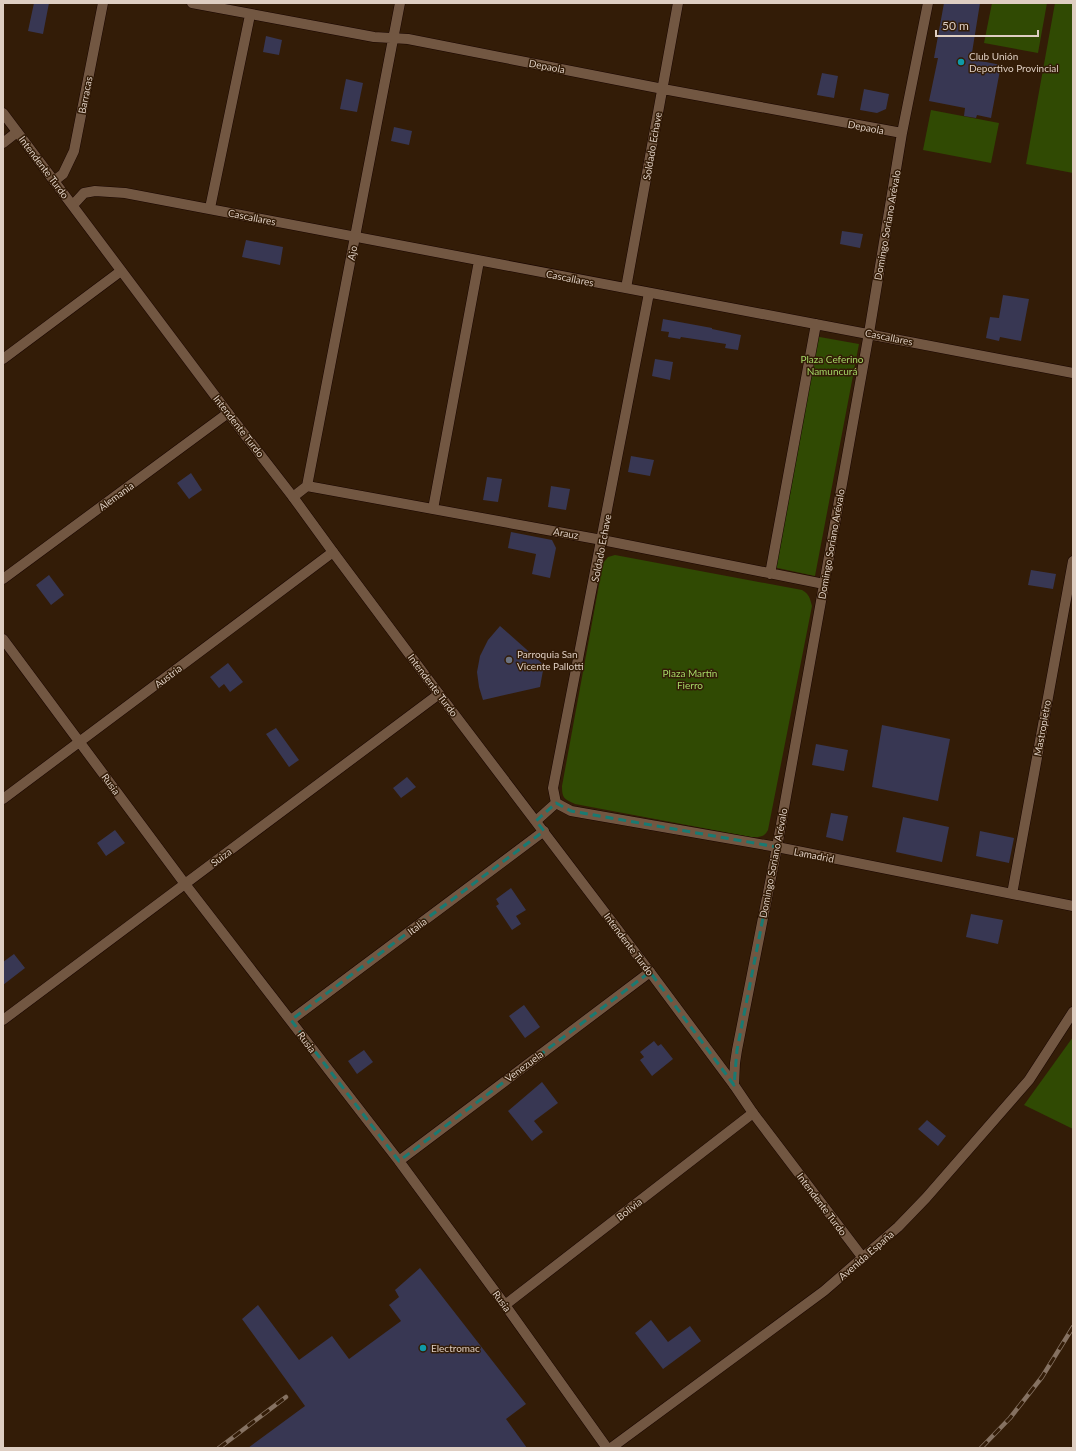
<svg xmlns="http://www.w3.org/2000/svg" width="1076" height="1451" font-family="Lato,sans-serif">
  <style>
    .green { fill: #304a03 }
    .building { fill: #383753 }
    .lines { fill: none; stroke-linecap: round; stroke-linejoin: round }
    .street-casing { stroke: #190500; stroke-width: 11 }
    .secondary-casing { stroke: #190500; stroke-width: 11 }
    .street { stroke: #725742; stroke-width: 10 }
    .secondary { stroke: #725742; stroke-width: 10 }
    .rail-casing { stroke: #857161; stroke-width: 4.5 }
    .rail { stroke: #331c07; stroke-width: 3; stroke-dasharray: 9; stroke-linecap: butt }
    .marked { fill: none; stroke: #197a72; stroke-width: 3; stroke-dasharray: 8 5; stroke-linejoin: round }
    .culture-dot { fill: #0f9aa8; stroke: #331c07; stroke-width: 1.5 }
    .worship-dot { fill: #6b7280; stroke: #331c07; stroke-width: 1.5 }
    .labels { text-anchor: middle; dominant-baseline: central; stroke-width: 3; stroke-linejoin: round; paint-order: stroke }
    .poi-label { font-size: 10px; fill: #decec2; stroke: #331c07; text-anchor: start }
    .street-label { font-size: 10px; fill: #decec2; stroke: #331c07 }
    .park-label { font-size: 10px; fill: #a5d766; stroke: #331c07 }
  </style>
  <rect width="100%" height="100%" fill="#331c07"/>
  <path class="green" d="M992,3H1047L1038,53L984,43Z
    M1055,3H1073V173L1026,164Z
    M931,110L999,123L991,163L923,150Z
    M814,336L859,344L815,576L773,567Z
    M615,555L802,590C809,594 810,598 812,606L768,830C764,838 759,837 751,837L575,804C564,799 562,798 562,786L603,563L608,557Z
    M1073,1037V1129L1024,1105Z"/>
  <path class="building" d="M34,3H49L43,34L28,31Z
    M944,3H980L971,59L1001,65L991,118L977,115L976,118L964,116L965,108L929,101L938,58H934Z
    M266,36L282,40L279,55L263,52Z
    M822,73L838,76L834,98L817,95Z
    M346,79L363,83L357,112L340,109Z
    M864,89L889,94L886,109L877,113L860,110Z
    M394,127L412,131L409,145L391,141Z
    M842,231L863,234L860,248L840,244Z
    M246,240L283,247L280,265L242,257Z
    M1003,295L1029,299L1021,341L1000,337L999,341L986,338L990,317L999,318Z
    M663,319L712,328V329L741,335L738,350L725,348L726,344L681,337L680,339L668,337L669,332L661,331Z
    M655,359L673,362L670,380L652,376Z
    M631,456L654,460L650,476L628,472Z
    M191,473L202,490L189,499L177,483Z
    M487,477L502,479L498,502L483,500Z
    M551,486L570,489L566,510L548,507Z
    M511,532L552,540L556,548L550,578L532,574L536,554L508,548Z
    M1031,570L1056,574L1053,589L1028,585Z
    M49,575L64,595L51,605L36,585Z
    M500,626L544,665L540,687L483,700L479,687L477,672L480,656L488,640Z
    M228,663L243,682L230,692L224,684L219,688L210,677Z
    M882,725L950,739L938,801L872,787Z
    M276,728L299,760L289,767L266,734Z
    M816,744L848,750L844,771L812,765Z
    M407,777L416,787L401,798L393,788Z
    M831,813L848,816L843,841L826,837Z
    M903,817L949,827L942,862L896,852Z
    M115,830L125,843L106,856L97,843Z
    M980,831L1014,838L1009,863L976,856Z
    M511,888L526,910L516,916L521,924L512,930L496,906L499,904L496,899Z
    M971,914L1003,920L998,944L966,937Z
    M14,954L25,968L3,985V962Z
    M524,1005L540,1027L525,1038L509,1016Z
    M654,1041L658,1046L661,1044L673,1059L652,1076L640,1060L644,1057L640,1052Z
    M364,1050L373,1062L357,1074L348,1061Z
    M542,1082L558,1103L534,1121L543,1132L532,1141L508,1111Z
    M927,1120L946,1136L938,1146L918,1129Z
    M420,1268L526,1404L506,1419L527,1448H248L305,1406L242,1319L258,1305L299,1360L332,1336L349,1359L401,1321L389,1305L399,1297L395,1290Z
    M651,1320L668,1342L690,1326L701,1341L663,1369L635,1333Z"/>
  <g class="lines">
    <g class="street-casing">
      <path id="street" d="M192,3L374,37L408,39L663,89L902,133
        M3,143L17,132
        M54,181L63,174L74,151L103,3
        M73,205L84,193L95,191L125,193L1073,373
        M210,208L250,15
        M626,288L678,3
        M3,359L121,271
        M307,486L602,540L824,584
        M293,497L307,486L400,3
        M433,509L479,261
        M770,574L816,324
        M3,579L228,413
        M3,639L185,884L399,1161L505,1305L607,1448
        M3,799L333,552
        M556,803L571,811L777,847L1073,906
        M556,803L553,788L649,293
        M536,821L556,803
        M1012,894L1073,561
        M3,1020L439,694
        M291,1020L544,831
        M734,1085L735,1063L737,1050L777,847L869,333L902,133L928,3
        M399,1161L650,972
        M505,1305L753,1113"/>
    </g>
    <g class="secondary-casing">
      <path id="secondary" d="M3,113L228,413L293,497L333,552L439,694L650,972L734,1085L753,1113L863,1258
        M611,1448L824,1291L898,1227L926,1198L1029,1080L1073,1012"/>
    </g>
    <use href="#street" class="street"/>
    <use href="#secondary" class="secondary"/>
    <g class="rail-casing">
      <path id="rail" d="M219,1448L286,1397
        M981,1448L1010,1418L1042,1377L1073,1327"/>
    </g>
    <use href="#rail" class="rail"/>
  </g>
  <path class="marked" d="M556,803L571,811L777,847L737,1050L734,1085L650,972L399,1161L291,1020L544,831L536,821Z"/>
  <g class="culture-dot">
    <circle cx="961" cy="62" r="4"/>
    <circle cx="423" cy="1348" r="4"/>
  </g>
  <circle class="worship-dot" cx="509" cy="660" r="4"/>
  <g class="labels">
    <g class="poi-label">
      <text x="969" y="56">Club Unión<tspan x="969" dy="12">Deportivo Provincial</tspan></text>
      <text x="517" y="654">Parroquia San<tspan x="517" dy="12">Vicente Pallotti</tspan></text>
      <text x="431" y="1348">Electromac</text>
    </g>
    <g class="street-label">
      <text transform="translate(547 66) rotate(11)">Depaola</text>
      <text transform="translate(85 95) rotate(-79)">Barracas</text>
      <text transform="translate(866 127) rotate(11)">Depaola</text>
      <text transform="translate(652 146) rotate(-80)">Soldado Echave</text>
      <text transform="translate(44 167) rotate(53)">Intendente Turdo</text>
      <text transform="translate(252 217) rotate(11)">Cascallares</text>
      <text transform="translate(887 225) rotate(-80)">Domingo Soriano Arévalo</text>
      <text transform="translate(352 253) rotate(-79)">Ajo</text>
      <text transform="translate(570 278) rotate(11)">Cascallares</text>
      <text transform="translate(889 337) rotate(11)">Cascallares</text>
      <text transform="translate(239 426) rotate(52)">Intendente Turdo</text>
      <text transform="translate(116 496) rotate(-36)">Alemania</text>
      <text transform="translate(566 533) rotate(10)">Arauz</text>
      <text transform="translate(831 544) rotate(-80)">Domingo Soriano Arévalo</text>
      <text transform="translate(601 548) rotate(-79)">Soldado Echave</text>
      <text transform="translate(168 676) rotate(-37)">Austria</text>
      <text transform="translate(433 685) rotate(53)">Intendente Turdo</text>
      <text transform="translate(1042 728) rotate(-80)">Mastropietro</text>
      <text transform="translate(111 784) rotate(54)">Rusia</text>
      <text transform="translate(814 855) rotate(11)">Lamadrid</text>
      <text transform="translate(221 857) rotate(-37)">Suiza</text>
      <text transform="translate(773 863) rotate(-79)">Domingo Soriano Arévalo</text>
      <text transform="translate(417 926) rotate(-37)">Italia</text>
      <text transform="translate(629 944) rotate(53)">Intendente Turdo</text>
      <text transform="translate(307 1042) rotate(53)">Rusia</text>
      <text transform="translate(524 1066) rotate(-37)">Venezuela</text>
      <text transform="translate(822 1204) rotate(53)">Intendente Turdo</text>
      <text transform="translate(629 1209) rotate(-38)">Bolivia</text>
      <text transform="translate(866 1255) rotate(-41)">Avenida España</text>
      <text transform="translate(502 1301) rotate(54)">Rusia</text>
    </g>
    <g class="park-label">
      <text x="832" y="359">Plaza Ceferino<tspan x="832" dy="12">Namuncurá</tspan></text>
      <text x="690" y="673">Plaza Martín<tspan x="690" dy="12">Fierro</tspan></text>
    </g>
  </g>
  <rect width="1076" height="1451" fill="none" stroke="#decec2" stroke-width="8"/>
  <path d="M936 30v6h102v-6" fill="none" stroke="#decec2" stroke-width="2"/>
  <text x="942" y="30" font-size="12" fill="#decec2" stroke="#331c07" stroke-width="3" paint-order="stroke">50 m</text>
</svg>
